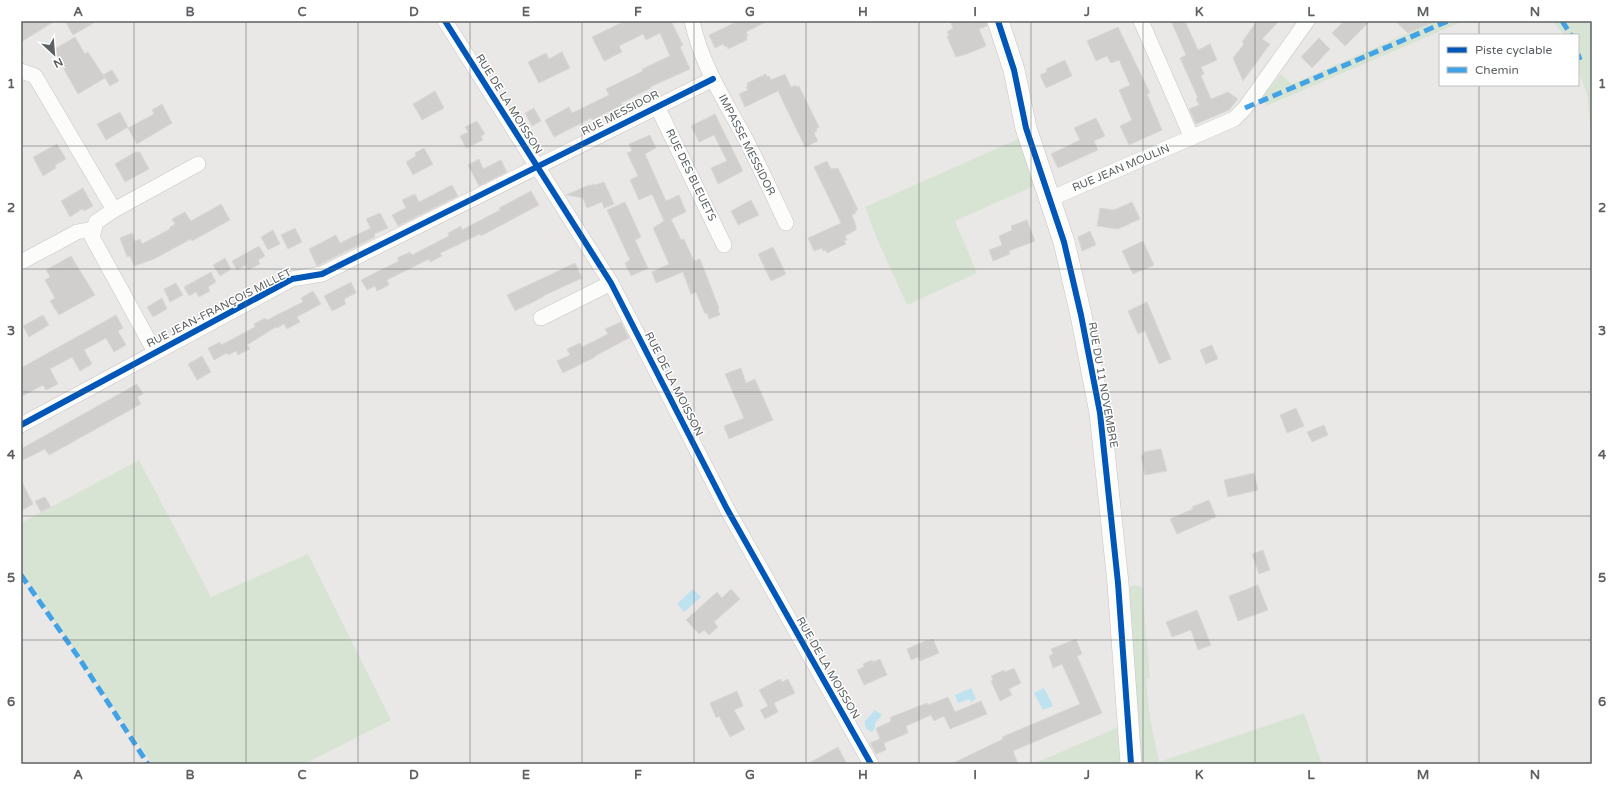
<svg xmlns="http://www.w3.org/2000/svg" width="1613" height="785" font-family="'Varela Round',sans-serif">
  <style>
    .green { fill: #d7e4d3 }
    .water { fill: #bee2f0 }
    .building { fill: #d1cfce; stroke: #dad8d5 }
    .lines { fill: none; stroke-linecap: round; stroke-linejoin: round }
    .street-casing { stroke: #c7c6c5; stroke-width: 16 }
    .secondary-casing { stroke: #c6c6c6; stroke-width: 22 }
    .street { stroke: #fcfcfb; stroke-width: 15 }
    .secondary { stroke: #fcfcfb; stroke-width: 21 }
    .quiet { stroke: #42a2e6; stroke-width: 5; stroke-dasharray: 10 5; stroke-linecap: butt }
    .cycleway-casing { stroke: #fff; stroke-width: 8 }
    .cycleway { stroke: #0057b8; stroke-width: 6 }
    .grid { fill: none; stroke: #5c6062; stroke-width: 1; stroke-opacity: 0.55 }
    .labels { text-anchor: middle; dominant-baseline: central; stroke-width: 3; stroke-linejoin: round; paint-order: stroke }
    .street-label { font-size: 11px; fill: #5c6062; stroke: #fff }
    .neatline { fill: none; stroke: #5c6062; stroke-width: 1.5 }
    .grid-label { font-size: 13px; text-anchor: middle; font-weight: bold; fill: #5c6062 }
  </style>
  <rect width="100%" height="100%" fill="#eae8e6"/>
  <path class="green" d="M1436,21H1464L1266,106L1260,94L1263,88L1267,91L1281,74L1292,84Z
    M1552,21H1592V143L1587,94L1578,70V35H1564Z
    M1018,139L1036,185L955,221L977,273L907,305L877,239L865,207Z
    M139,460L211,597L308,554L391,720L304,764H152L21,571V523Z
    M1134,585L1142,587L1150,678L1146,679L1150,718L1159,762L1304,713L1322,764H1138L1127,588Z
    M1121,726L1123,764H1033Z"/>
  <path class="water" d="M693,589L701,597L684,612L677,604Z
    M971,688L976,699L971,702L969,699L958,703L955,695Z
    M1044,688L1053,706L1043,710L1034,693Z
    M875,710L882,715L875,723V728L872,732C866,730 865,727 865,721Z"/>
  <path class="building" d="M21,21H55L21,42Z
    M65,21H97L73,35Z
    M625,21H671L683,45L680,47L690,69L650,87L651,88L621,103L622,105L592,120L591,118L554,137L545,120L569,107L572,113L609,95L606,89L643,71L642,69L670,56L660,33L646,40L643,34L619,46L622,52L604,61L592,37Z
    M738,21H768L746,32L748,36L746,37L747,40L728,49L727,46L725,47L723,44L715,48L709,35Z
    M950,21H986L987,26L979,29L986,46L967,54L956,57L947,37L949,35L947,32L953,28Z
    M1171,21H1185L1198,50L1210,44L1217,60L1201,67L1204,74L1201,76L1211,99L1228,92L1238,99L1229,110L1196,124L1189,109L1199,105L1196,99L1198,98L1180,58L1186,55Z
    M1257,21H1279L1262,39L1270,44L1243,81L1233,58L1244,44L1242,42Z
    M1344,21H1370L1345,46L1332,33Z
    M1395,21H1436L1408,33Z
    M1118,27L1150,93L1147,94L1162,130L1129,145L1120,126L1132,120L1119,90L1130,85L1119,60L1111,63L1107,56L1096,61L1087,41Z
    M75,37L85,54L88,52L105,78L78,94L53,50Z
    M1319,38L1330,49L1312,68L1301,57Z
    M562,52L570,68L539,83L528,62L546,53L549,59Z
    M1065,60L1072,76L1046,88L1040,75L1047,72L1046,69Z
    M112,70L119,81L110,86L103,75Z
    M766,74L767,77L769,76L771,80L785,74L791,87L796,85V87L799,86L819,127L816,129L817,131L814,133L818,141L805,147L778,91L745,107L739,94L748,90L746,87L748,86L747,83Z
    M435,91L444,108L422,120L413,104Z
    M162,104L172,123L137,144L128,128L154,114L152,110Z
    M534,108L541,121L532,126L525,113Z
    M120,112L128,127L106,140L97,124Z
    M715,114L743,171L718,184L711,168L727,161L714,135L699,142L691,126Z
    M1096,118L1105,136L1094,141L1098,150L1058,168L1051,154L1080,140L1074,128Z
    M477,121L485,134L481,136L483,140L466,148L460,136L468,132L465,127Z
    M650,135L656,148L645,154L666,201L679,195L686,212L671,219L681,240L684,239L694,261L700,259L719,308L718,309L720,315L709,319L707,313L705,314L696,292L691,294L683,272L656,283L652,272L669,264L653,228L664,221L652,194L639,200L630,180L638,176L627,153L632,151L629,144Z
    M57,144L66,159L55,165L56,168L43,176L33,157Z
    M424,148L433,164L413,175L406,162L416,156L415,153Z
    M135,152H140L149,169L125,182L115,164Z
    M479,159L483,169L501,160L507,172L479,186L468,165Z
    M827,161L831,169L838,168L858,210L855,211L856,213L852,215L856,226V230L845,236L847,240L844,241L846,244L827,253L826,250L823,251L822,248L814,251L808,238L841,223L814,167Z
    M604,182L614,204L604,208L602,202L587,208L583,198L566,195L589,185V186L594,184L595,185Z
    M452,185L458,196L398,226L392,215L406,208L402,200L415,194L419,202Z
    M83,188L93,206L84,211L82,209L70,217L61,201Z
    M531,191L539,205L481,236L480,234L449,249L440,253L442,256L430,262L429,259L387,280L389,285L377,291L375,286L367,290L361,280L399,261L397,258L410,252L412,255L449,236L448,233L461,226L462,230L500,210L499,208Z
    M751,200L759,215L738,225L731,211Z
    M625,202L641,237L635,240L648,268L631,276L625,263L630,260L607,210Z
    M1132,202L1140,219L1118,229L1097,226L1100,208L1114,210Z
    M221,204L230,220L192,241L191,239L154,259L134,266L130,256L127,257L120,238L132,233L135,241L140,239L142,244L170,229L169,228L175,224L172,219L185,212L191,221Z
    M380,213L388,228L374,234L375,237L317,266L309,249L336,235L340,243L371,228V229L366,219Z
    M1027,220L1035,241L1009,251L1010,254L993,261L989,250L1002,245L999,236L1012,230L1011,226Z
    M295,228L302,242L288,249L281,235Z
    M273,230L280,244L268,250L261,237Z
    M1090,231L1096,245L1082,251L1078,237Z
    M1143,241L1154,265L1133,274L1122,251Z
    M259,246L265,256L258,260L260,264L248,270L246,265L237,270L232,261Z
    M773,247L786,274L771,281L758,254Z
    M71,256L95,295L59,315L50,301L55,298L45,280L50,277L46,270Z
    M225,258L231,269L220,276L213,265Z
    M575,263L582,278L543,296V297L515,311L507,295Z
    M211,272L216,282L208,287L210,291L199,297L196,292L189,296L184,287Z
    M351,282L356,293L344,299L346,304L332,311L324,296Z
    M176,283L183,295L170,302L164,289Z
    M313,291L321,304L297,317L300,322L287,329L284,324L277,328L276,327L247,345L250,349L238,355L236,351L228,355L227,353L214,360L208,348L220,342L221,345L255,327L254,324L265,318L267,320L303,302L301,298Z
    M162,298L167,309L153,317L147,307Z
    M1147,302L1171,359L1159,364L1145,331L1138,334L1128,311Z
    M43,315L49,325L29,337L23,326Z
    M116,315L123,328L118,331L126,345L114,352L106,338L84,350L92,364L80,371L72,357L50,369L58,384L46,390L43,385L21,397V368Z
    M621,322L629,338L595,356V357L563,373L557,361L570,355L567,349L580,343L582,347L608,334L605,329Z
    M1212,345L1218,359L1206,364L1200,350Z
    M202,356L211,372L197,380L188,364Z
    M741,368L746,383L755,379L773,420L729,439L724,426L744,418L725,374Z
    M137,384L143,394L137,397L141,404L49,455L45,449L21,461V449Z
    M1296,408L1304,426L1287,433L1280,415Z
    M1324,425L1328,435L1312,442L1307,432Z
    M1161,449L1167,471L1145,475L1141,455H1144V452Z
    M1254,473L1258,490L1228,497L1224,480Z
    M21,480L33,504L21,511Z
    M45,497L51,507L41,512L35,501Z
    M1209,500L1216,517L1177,534L1170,519L1193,509L1192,507Z
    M1263,550L1270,570L1259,574L1252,554Z
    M1258,585L1268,610L1238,621L1229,596Z
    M731,589L740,599L714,622L718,627L709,635L704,630L699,634L686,620L717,592L722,598Z
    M1197,610L1211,645L1198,650L1191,630L1172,637L1166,622Z
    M933,639L939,653L920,661L918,657L911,660L907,649L927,640L928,641Z
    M1076,639L1082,654L1077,656L1102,713L1013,751L1018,764H951L1003,739L1002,737L1080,704L1062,664L1053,668L1049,656L1053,654L1051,649Z
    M880,659L887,675L864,685L857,670L864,667L863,664L872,660L873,662Z
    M1014,668L1021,683L1009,689L1012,695L1000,701L991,681L993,680L991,676L1004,670L1005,672Z
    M780,679L782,682L788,679L795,693L774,703L778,712L765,719L760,710L768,706L759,690Z
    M737,691L743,706L734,710L745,729L730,737L719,716L716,718L710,703Z
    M948,697L955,712L981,701L987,714L950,729L944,716L934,721L931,715L906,726L908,733L884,743L886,750L876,754L870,743L880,739L876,728L890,722L891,717L927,703L928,705Z
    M838,747L847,764H807Z"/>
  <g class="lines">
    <g class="street-casing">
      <path id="street" d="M445,21L611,283L727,509L871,764
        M692,21C700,59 720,93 739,127C756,158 771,191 786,223
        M1141,21L1192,138
        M21,71L35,76L114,210L96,222L92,237L155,352
        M657,106L724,245
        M1049,196L1059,195L1234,119L1245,108L1307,21
        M114,210L198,164
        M21,262L77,232L93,229
        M541,318L611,283
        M21,425L292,279L322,274L713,79"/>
    </g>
    <g class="secondary-casing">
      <path id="secondary" d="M998,21L1014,70L1026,128L1064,242L1081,315L1100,413L1118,583L1131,764"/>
    </g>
    <use href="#street" class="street"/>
    <use href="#secondary" class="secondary"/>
    <path class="quiet" d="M1562,21L1571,35
      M1578,54L1580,60
      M1245,108L1448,21
      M21,575L79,658L148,764"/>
    <g class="cycleway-casing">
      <path id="cycleway" d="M445,21L611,283L727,509L871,764
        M998,21L1014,70L1026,128L1064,242L1081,315L1100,413L1118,583L1131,764
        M21,425L292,279L322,274L713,79"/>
    </g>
    <use href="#cycleway" class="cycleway"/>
  </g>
  <path class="grid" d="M134,21V764M246,21V764M358,21V764M470,21V764M582,21V764M694,21V764M806,21V764M919,21V764M1031,21V764M1143,21V764M1255,21V764M1367,21V764M1479,21V35M1479,85V764M21,146H1592M21,269H1592M21,392H1592M21,516H1592M21,640H1592"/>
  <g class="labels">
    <g class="street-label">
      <text transform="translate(509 104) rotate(58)">RUE DE LA MOISSON</text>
      <text transform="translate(620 113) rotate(-27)">RUE MESSIDOR</text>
      <text transform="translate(747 145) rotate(63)">IMPASSE MESSIDOR</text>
      <text transform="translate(1121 168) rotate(-23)">RUE JEAN MOULIN</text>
      <text transform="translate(691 175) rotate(64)">RUE DES BLEUETS</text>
      <text transform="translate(219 308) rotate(-27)">RUE JEAN-FRANÇOIS MILLET</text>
      <text transform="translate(674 384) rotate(63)">RUE DE LA MOISSON</text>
      <text transform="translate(1103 385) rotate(80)">RUE DU 11 NOVEMBRE</text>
      <text transform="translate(828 668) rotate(60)">RUE DE LA MOISSON</text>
    </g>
  </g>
  <rect width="1613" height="785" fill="none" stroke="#ffffff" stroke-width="44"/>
  <rect x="1439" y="34" width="140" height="52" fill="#ffffff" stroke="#bebfc0"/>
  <rect x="1447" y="47" width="20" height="6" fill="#0057b8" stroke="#bebfc0"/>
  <text x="1475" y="54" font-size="12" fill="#5c6062">Piste cyclable</text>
  <rect x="1447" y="67" width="20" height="6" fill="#42a2e6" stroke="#bebfc0"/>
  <text x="1475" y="74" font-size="12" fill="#5c6062">Chemin</text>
  <g transform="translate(54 54) rotate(154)" stroke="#ffffff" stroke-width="3" paint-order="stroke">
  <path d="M0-3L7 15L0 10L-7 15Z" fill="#5c6062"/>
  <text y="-6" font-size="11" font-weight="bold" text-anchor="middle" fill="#5c6062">N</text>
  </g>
  <rect x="22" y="22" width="1569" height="741" class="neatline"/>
  <g class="grid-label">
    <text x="78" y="16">A</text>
    <text x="190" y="16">B</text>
    <text x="302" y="16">C</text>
    <text x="414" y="16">D</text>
    <text x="526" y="16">E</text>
    <text x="638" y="16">F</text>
    <text x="750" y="16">G</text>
    <text x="863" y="16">H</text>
    <text x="975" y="16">I</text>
    <text x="1087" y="16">J</text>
    <text x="1199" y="16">K</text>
    <text x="1311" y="16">L</text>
    <text x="1423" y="16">M</text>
    <text x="1535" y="16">N</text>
    <text x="11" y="88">1</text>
    <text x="1602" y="88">1</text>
    <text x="11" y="212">2</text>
    <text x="1602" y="212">2</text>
    <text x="11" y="335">3</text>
    <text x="1602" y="335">3</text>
    <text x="11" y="459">4</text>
    <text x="1602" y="459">4</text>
    <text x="11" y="582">5</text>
    <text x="1602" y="582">5</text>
    <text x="11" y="706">6</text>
    <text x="1602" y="706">6</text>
    <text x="78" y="779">A</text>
    <text x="190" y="779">B</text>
    <text x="302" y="779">C</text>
    <text x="414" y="779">D</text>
    <text x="526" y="779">E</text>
    <text x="638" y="779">F</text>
    <text x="750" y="779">G</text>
    <text x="863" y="779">H</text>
    <text x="975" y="779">I</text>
    <text x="1087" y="779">J</text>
    <text x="1199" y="779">K</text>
    <text x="1311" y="779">L</text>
    <text x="1423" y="779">M</text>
    <text x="1535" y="779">N</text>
  </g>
</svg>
